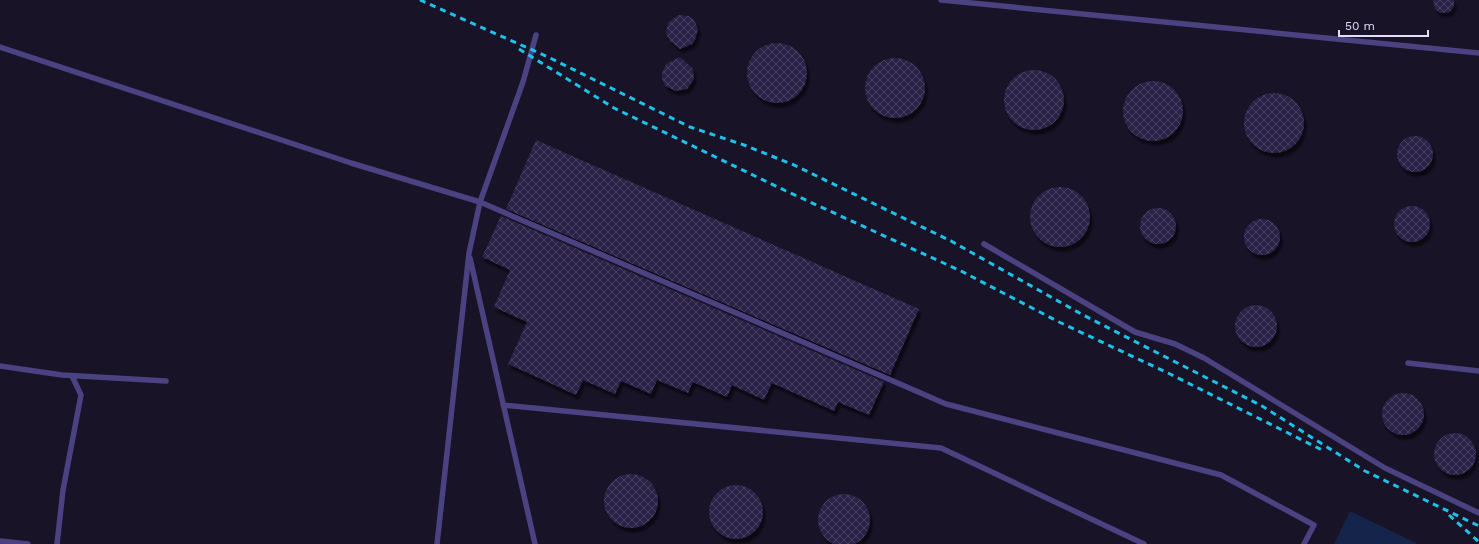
<svg xmlns="http://www.w3.org/2000/svg" width="1479" height="544" font-family="'Work Sans',sans-serif">
  <style>
    .water { fill: #14244a }
    .building { fill: url(#building-cross-hatch); filter: url(#shadow) }
    .lines { fill: none; stroke-linecap: round; stroke-linejoin: round }
    .service { stroke: #4b4282; stroke-width: 5.5 }
    .rail { stroke: #1cc2e9; stroke-width: 3; stroke-dasharray: 6 5; stroke-linecap: butt }
  </style>
  <defs>
    <pattern id="building-cross-hatch" width="8" height="8" patternUnits="userSpaceOnUse"><rect width="8" height="8" fill="#2c2147"/><path d="M0 0l8 8M0 8l8-8" fill="none" stroke="#4a4162"/></pattern>
    <filter id="shadow"><feDropShadow dx="2.5" dy="4.5" stdDeviation="1" flood-color="#0009"/></filter>
  </defs>
  <rect width="100%" height="100%" fill="#181327"/>
  <path class="water" d="M1350,511L1418,544H1334Z"/>
  <path class="building" d="M1433,0H1454V6L1450,12L1440,13L1435,9Z
    M678,15L689,16L694,20L698,29L695,40L692,44L680,49L670,41L666,33L668,23Z
    M747 73a30 30 0 1 1 60 0a30 30 0 1 1-60 0Z
    M680,57L693,69L694,79L687,89L676,91L665,86L662,78V73L666,64Z
    M865 88a30 30 0 1 1 60 0a30 30 0 1 1-60 0Z
    M1004 100a30 30 0 1 1 60 0a30 30 0 1 1-60 0Z
    M1123 111a30 30 0 1 1 60 0a30 30 0 1 1-60 0Z
    M1244 123a30 30 0 1 1 60 0a30 30 0 1 1-60 0Z
    M1397 154a18 18 0 1 1 36 0a18 18 0 1 1-36 0Z
    M536,140L919,309L890,375L506,209Z
    M1030 217a30 30 0 1 1 60 0a30 30 0 1 1-60 0Z
    M1394 224a18 18 0 1 1 36 0a18 18 0 1 1-36 0Z
    M1140 226a18 18 0 1 1 36 0a18 18 0 1 1-36 0Z
    M501,216L884,382L869,415L838,402L834,411L772,383L764,400L732,385L727,397L693,382L688,393L657,380L651,394L621,381L615,394L583,380L576,395L508,364L527,322L494,307L510,270L482,257Z
    M1244 237a18 18 0 1 1 36 0a18 18 0 1 1-36 0Z
    M1235 326a21 21 0 1 1 42 0a21 21 0 1 1-42 0Z
    M1382 414a21 21 0 1 1 42 0a21 21 0 1 1-42 0Z
    M1434 454a21 21 0 1 1 42 0a21 21 0 1 1-42 0Z
    M604 501a27 27 0 1 1 54 0a27 27 0 1 1-54 0Z
    M709 512a27 27 0 1 1 54 0a27 27 0 1 1-54 0Z
    M818 520a26 26 0 1 1 52 0a26 26 0 1 1-52 0Z"/>
  <g class="lines">
    <path class="service" d="M941,0L1479,53
      M0,47L351,163L480,202L946,404L1221,475L1314,525L1304,544
      M984,244L1135,332L1175,344L1204,358L1385,468L1479,513
      M470,258L535,544
      M1408,363L1479,371
      M0,366L62,375L166,381
      M503,405L941,448L1144,544
      M0,541L28,544
      M57,544L63,490L81,395L72,376
      M437,544L469,253L480,202L523,82L536,35"/>
    <path class="rail" d="M420,0L548,57L690,127L744,145L794,165L951,241L1083,315L1262,406L1365,471L1479,526
      M519,49L614,108L786,191L961,271L1059,322L1168,373L1322,450
      M1449,515L1479,542"/>
  </g>
  <path d="M1339 30v6h89v-6" fill="none" stroke="#e3ddfc" stroke-width="2"/>
  <text x="1345" y="30" font-size="12" fill="#e3ddfc" stroke="#181327" stroke-width="3" paint-order="stroke">50 m</text>
</svg>
